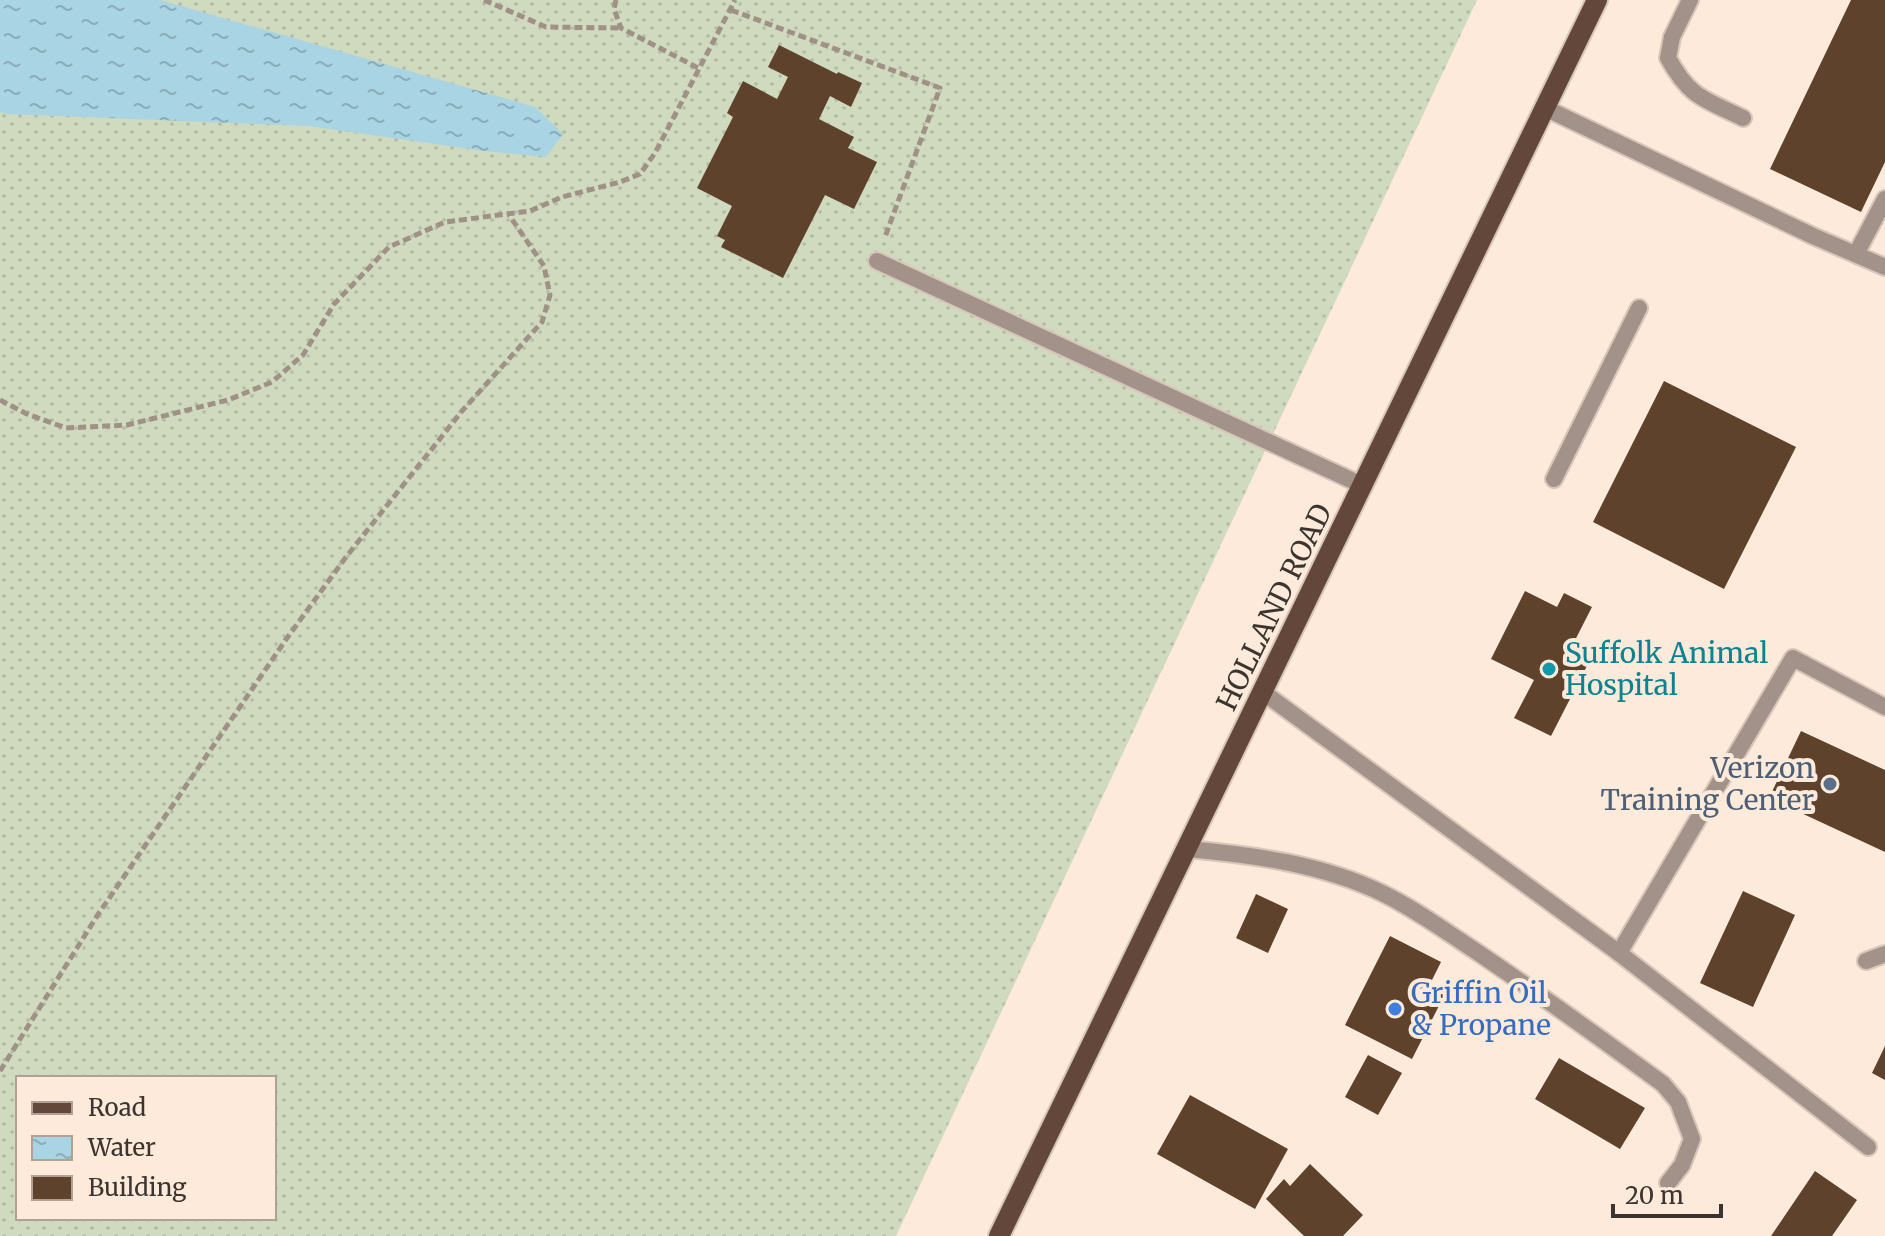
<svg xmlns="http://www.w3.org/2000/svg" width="1885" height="1236" font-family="Merriweather,serif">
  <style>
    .grass { fill: url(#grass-dots); fill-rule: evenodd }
    .water { fill: url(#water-ripples) }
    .building { fill: #5e422c }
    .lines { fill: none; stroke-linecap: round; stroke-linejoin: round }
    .service-casing { stroke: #d7c6b9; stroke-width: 20 }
    .minor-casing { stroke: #d7c6b9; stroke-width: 20 }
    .primary-casing { stroke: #d7c6b9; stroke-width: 24 }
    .path { stroke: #a09187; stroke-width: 5; stroke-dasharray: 8 4; stroke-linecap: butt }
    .service { stroke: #a2928a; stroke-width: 16 }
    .minor { stroke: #a2928a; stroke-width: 16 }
    .primary { stroke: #63473a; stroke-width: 20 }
    .culture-dot { fill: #0f9aa8; stroke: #feeadb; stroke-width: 3 }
    .service-dot { fill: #5c6f8a; stroke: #feeadb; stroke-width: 3 }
    .shop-dot { fill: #3f7fe0; stroke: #feeadb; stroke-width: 3 }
    .labels { text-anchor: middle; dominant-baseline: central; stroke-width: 8; stroke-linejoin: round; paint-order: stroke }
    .street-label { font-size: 28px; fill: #3c342f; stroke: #feeadb }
    .culture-label { font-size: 28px; fill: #0d838f; stroke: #feeadb; text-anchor: start }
    .service-label { font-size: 28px; fill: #4e5e75; stroke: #feeadb; text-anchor: end }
    .shop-label { font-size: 28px; fill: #366cbe; stroke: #feeadb; text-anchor: start }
  </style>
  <defs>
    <pattern id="grass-dots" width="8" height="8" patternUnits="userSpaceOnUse" patternTransform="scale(2)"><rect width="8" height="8" fill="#cfdabf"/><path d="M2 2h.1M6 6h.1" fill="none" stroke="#b3bca4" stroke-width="1.8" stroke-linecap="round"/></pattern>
    <pattern id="water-ripples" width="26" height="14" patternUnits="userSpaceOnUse" patternTransform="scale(2)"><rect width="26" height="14" fill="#a8d4e4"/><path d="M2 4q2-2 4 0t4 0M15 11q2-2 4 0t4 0" fill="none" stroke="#8aadb9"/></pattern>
  </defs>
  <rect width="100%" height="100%" fill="#feeadb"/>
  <path class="grass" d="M0,0H1477L896,1236H0ZM18,1078H274V1218H18Z"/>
  <path class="water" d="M0,0H160L535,107L563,134L546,157L485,151L308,126L8,114L0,112Z"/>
  <path class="building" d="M1851,0H1885V162L1861,212L1770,169Z
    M779,45L837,74L838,72L862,83L851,107L830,96L819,119L854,137L848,148L877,162L854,209L825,195L783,278L721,247L725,240L717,236L732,206L697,188L733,117L727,113L743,81L777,99L788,77L768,67Z
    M1664,381L1796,447L1724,589L1593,522Z
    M1525,591L1557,607L1564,593L1592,607L1571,648L1591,658L1551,736L1514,718L1534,680L1491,659Z
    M1801,731L1885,770V852L1769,798Z
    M1743,891L1795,915L1753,1007L1700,983Z
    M1256,894L1288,909L1268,953L1236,938Z
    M1390,936L1441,962L1430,984L1446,992L1412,1059L1345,1025Z
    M1885,1046V1080L1872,1073Z
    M1368,1055L1402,1073L1378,1115L1345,1097Z
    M1559,1058L1645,1108L1620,1149L1535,1099Z
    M1190,1095L1288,1149L1255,1209L1157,1154Z
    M1310,1164L1363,1215L1343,1236H1304L1266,1199L1284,1179L1290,1186Z
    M1815,1171L1857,1200L1832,1236H1771Z"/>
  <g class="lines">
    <g class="service-casing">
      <path id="service" d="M1690,0L1672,37L1668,58C1690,98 1704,99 1743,118
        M1545,108L1813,236L1885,267
        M1856,254L1885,199
        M877,261L1364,486
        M1554,479L1639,308
        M1619,953L1793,658L1885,707
        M1866,961L1885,954"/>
    </g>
    <g class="minor-casing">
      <path id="minor" d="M1264,693L1619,953L1868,1147
        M1188,849C1253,855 1322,864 1382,893C1417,910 1448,933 1480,954C1542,996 1603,1040 1663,1084L1678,1102L1692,1139L1682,1165L1668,1183"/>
    </g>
    <g class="primary-casing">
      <path id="primary" d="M999,1236L1597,0"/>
    </g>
    <path class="path" d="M484,0L546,27L621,28
      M616,0L614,9L621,28L700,69
      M731,10L940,88L885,237
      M0,400L27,414L66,428L127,425L228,400L272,382L303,355L334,304L389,247L445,222L530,211L562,197L620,182L640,174L655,153L735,0
      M0,1071L97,916L287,638L346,557L462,411L542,322L550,295L544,266L509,215"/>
    <use href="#service" class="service"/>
    <use href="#minor" class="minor"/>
    <use href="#primary" class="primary"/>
  </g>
  <circle class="culture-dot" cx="1549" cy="669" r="8"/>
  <circle class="service-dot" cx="1830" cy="784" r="8"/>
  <circle class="shop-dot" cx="1395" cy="1009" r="8"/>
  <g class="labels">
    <g class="street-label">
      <text transform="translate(1274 607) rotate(-64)">HOLLAND ROAD</text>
    </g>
    <g class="culture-label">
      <text x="1565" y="653">Suffolk Animal<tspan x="1565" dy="32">Hospital</tspan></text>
    </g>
    <g class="service-label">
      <text x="1814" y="768">Verizon<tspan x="1814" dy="32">Training Center</tspan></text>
    </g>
    <g class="shop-label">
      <text x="1411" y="993">Griffin Oil<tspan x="1411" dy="32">&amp; Propane</tspan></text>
    </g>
  </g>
  <rect x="16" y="1076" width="260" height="144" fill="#feeadb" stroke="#b0a196" stroke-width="2"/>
  <rect x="32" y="1102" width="40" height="12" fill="#63473a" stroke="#b0a196" stroke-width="2"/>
  <text x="88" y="1116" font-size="24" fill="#3c342f">Road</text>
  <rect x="32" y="1136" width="40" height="24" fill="url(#water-ripples)" stroke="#b0a196" stroke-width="2"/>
  <text x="88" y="1156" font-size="24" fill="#3c342f">Water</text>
  <rect x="32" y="1176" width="40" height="24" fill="#5e422c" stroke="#b0a196" stroke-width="2"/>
  <text x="88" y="1196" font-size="24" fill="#3c342f">Building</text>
  <path d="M1613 1204v12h108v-12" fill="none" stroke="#3c342f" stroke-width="4"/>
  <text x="1625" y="1204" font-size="24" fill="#3c342f" stroke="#feeadb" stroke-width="6" paint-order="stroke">20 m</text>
</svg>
